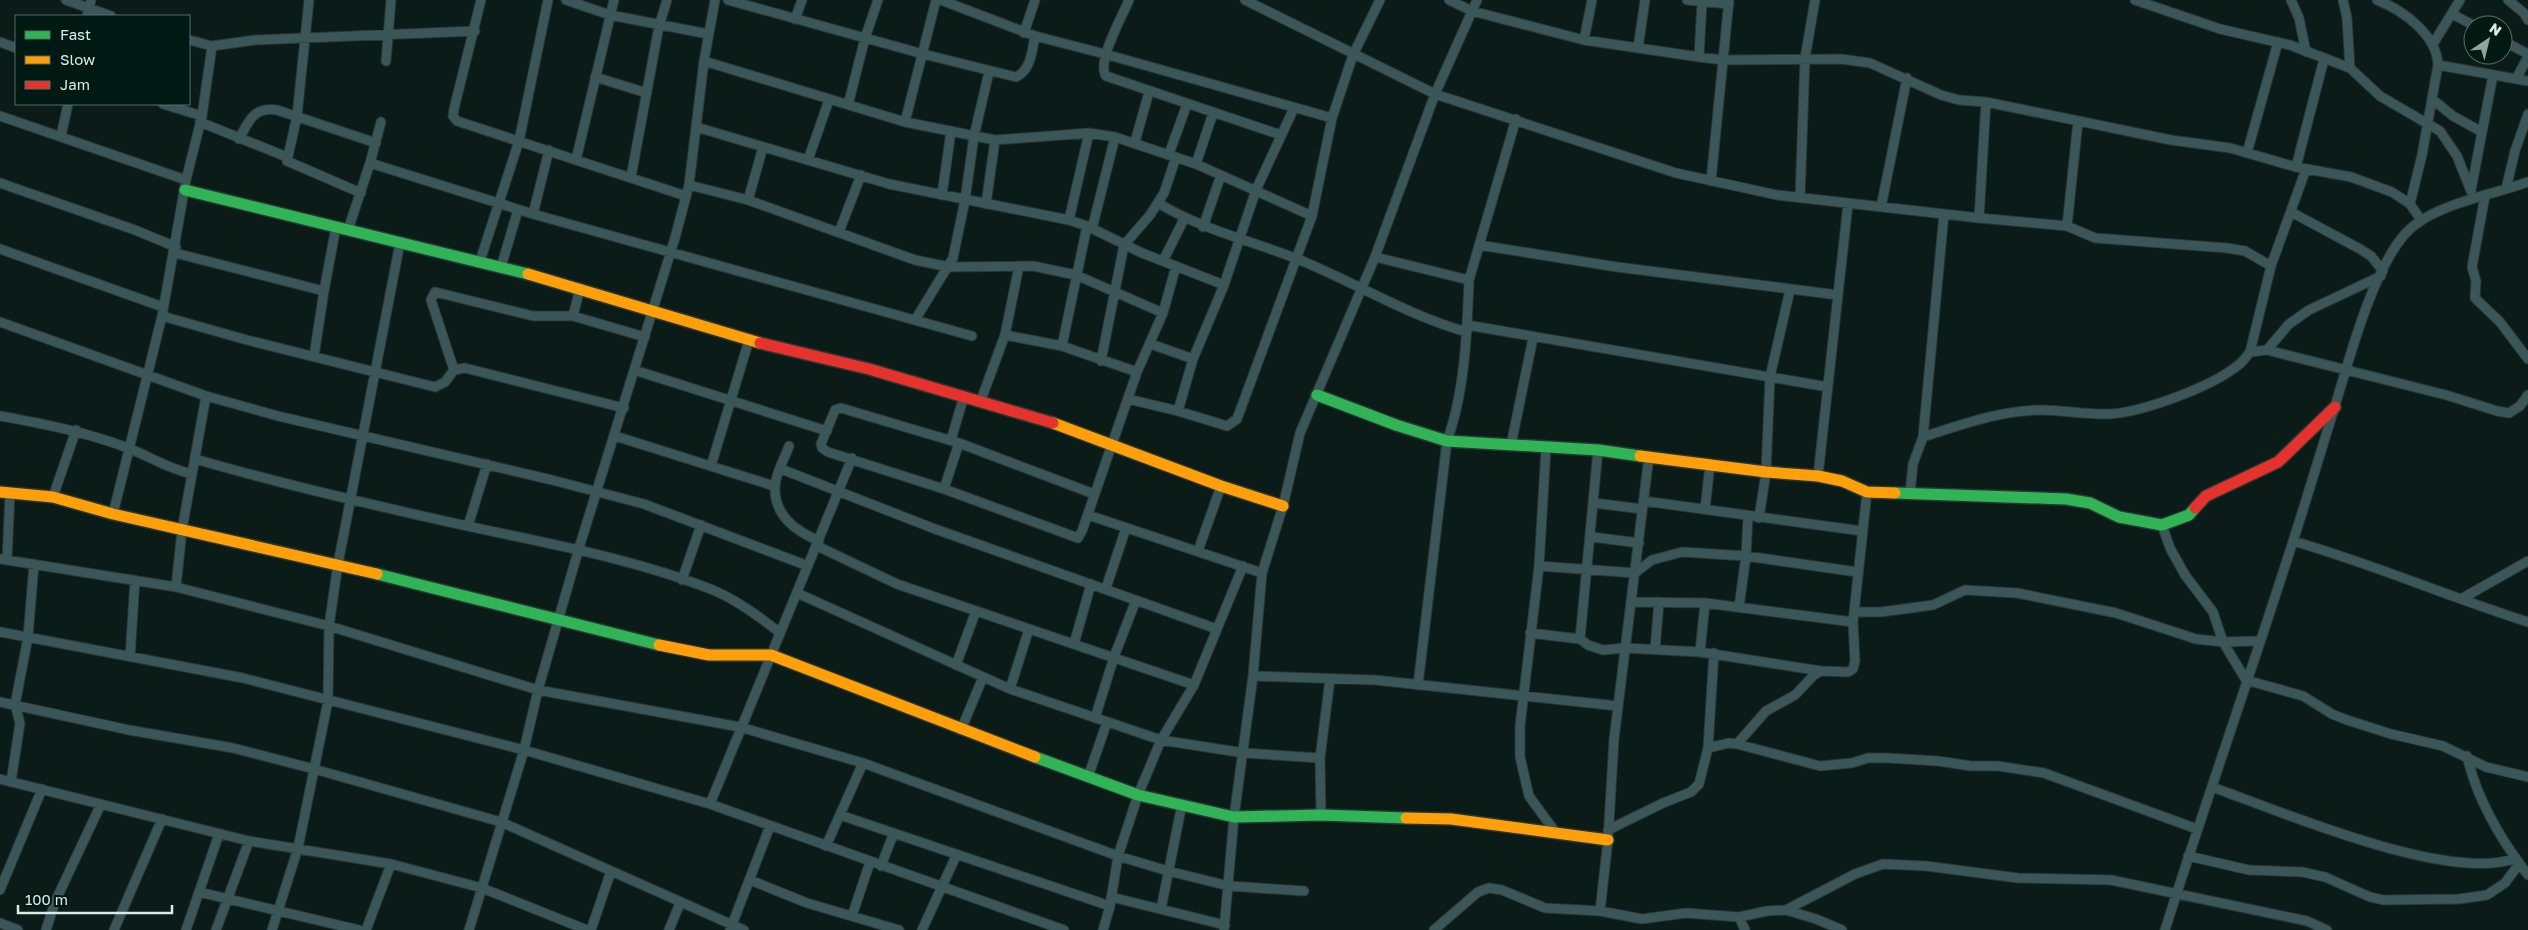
<svg xmlns="http://www.w3.org/2000/svg" width="2528" height="930" font-family="'Golos Text',sans-serif">
  <style>
    .lines { fill: none; stroke-linecap: round; stroke-linejoin: round }
    .street-casing { stroke: #293734; stroke-width: 11 }
    .fast-casing { stroke: #293734; stroke-width: 14 }
    .slow-casing { stroke: #293734; stroke-width: 14 }
    .jam-casing { stroke: #293734; stroke-width: 14 }
    .street { stroke: #3b5658; stroke-width: 9 }
    .fast { stroke: #30b455; stroke-width: 11 }
    .slow { stroke: #ff9f0a; stroke-width: 11 }
    .jam { stroke: #e5322d; stroke-width: 11 }
  </style>
  <rect width="100%" height="100%" fill="#0a1b18"/>
  <g class="lines">
    <g class="street-casing">
      <path id="street" d="M66,0L111,16
        M309,0L297,116L287,161L361,193
        M481,0L454,109L453,116L457,121L686,196
        M566,0L610,15L708,34
        M728,0L923,54L1016,77C1031,70 1032,51 1035,36
        M941,0L1035,36L1105,54L1332,118
        M1129,0C1123,15 1096,62 1106,76L1281,135
        M1245,0L1435,94L1676,173L1777,195L1979,218L2067,226L2095,238L2227,248L2245,251L2271,266
        M1449,0L1472,11L1584,40L1699,57L1723,60L1841,59L1870,63L1941,95L1959,100L1986,102L2171,140L2230,148L2296,167L2351,177L2392,192L2410,204L2421,220
        M1687,0L1729,4
        M2135,0L2220,29L2290,45L2350,68L2380,96L2440,131L2457,156L2471,191
        M2291,0L2299,18L2306,52
        M2343,0L2347,18L2350,68
        M2377,0C2403,10 2437,35 2438,65L2422,155L2410,204
        M2508,0L2524,13L2528,20
        M2452,14L2473,25
        M87,16L91,0
        M795,19L802,0
        M1024,33L1035,0
        M189,40L212,46L255,40L475,31
        M1584,40L1592,0
        M2503,41L2528,54
        M0,42L16,48
        M2433,44L2460,0
        M1638,48L1645,0
        M1699,57L1702,2
        M386,61L391,0
        M704,61L905,122L995,140L1089,133L1115,137L1196,164L1312,216
        M2438,65L2528,81
        M595,77L647,93
        M2516,79L2528,57
        M2432,99L2453,116L2482,132
        M163,104L202,116
        M848,105L865,38L878,0
        M0,116L186,180
        M200,122L287,157
        M905,122L936,0
        M696,127L889,184L1069,220L1087,226L1142,253L1224,285
        M61,136L68,104
        M239,139C249,121 253,107 277,110L376,143
        M1135,142L1149,92
        M2247,153L2278,42
        M1169,154L1187,104
        M576,160L614,0
        M808,160L829,100
        M370,163L533,214L549,150
        M1196,164L1213,113
        M2296,167L2324,59
        M631,177L659,26L667,0
        M1711,181L1729,0
        M0,183L135,230L176,247
        M689,185L748,200L915,260L949,267L1033,266L1076,275L1163,313
        M2506,189L2515,151L2528,114
        M2471,190L2493,75
        M942,195L951,131
        M2485,196L2472,267L2476,281L2475,298L2500,322L2528,359
        M1800,198L1805,58L1815,0
        M748,200L763,147
        M1158,203C1201,229 1248,240 1295,258C1353,281 1406,315 1467,332
        M986,204L995,140
        M1881,207L1907,78
        M2291,212L2360,249L2371,256L2383,271
        M533,214L972,336
        M1979,218L1986,102
        M1069,220L1089,133
        M2067,226L2078,121
        M1203,227L1221,175
        M1092,229L1115,137
        M348,230L370,163L381,122
        M839,232L861,175
        M1479,245L1617,267L1838,295
        M0,249L163,307
        M175,253L324,291
        M1375,257L1469,280L1516,119
        M480,261L519,141L548,0
        M1163,261L1184,219
        M501,267L518,210
        M162,316L247,340L435,387L445,382L454,370L465,368L624,408
        M573,316L580,288
        M915,320L953,258L965,200L974,136L989,72
        M0,322L206,396L278,416L552,480L644,504L808,566
        M1467,325L1828,387
        M1005,335L1019,266
        M1151,344L1193,359
        M1062,346L1087,226
        M2267,350L2446,395L2497,411L2509,413L2520,406L2528,395
        M2250,352L2271,266L2306,169
        M314,356L324,291L336,227
        M1101,361L1124,245L1150,215L1164,193L1176,157
        M454,370L431,300L435,292L533,316H573L645,337
        M634,370L827,431
        M1128,399L1178,411L1227,426L1237,419L1312,216L1332,118L1353,55L1380,0
        M981,400L1005,335L1062,346L1137,372
        M1178,411L1193,359L1224,285L1256,190L1294,108
        M0,416C44,424 86,432 128,448C151,457 166,468 192,474
        M615,436L774,486
        M1923,437C1961,425 2001,410 2041,410C2064,410 2087,415 2110,414C2143,412 2211,387 2237,366C2242,363 2246,357 2250,352L2267,350L2289,324L2309,310L2381,276
        M951,440L964,396
        M1511,445L1533,338
        M789,446C785,458 775,474 775,487C774,516 796,531 819,541
        M1546,448L1539,566L1520,726V757L1529,796L1556,833
        M195,459C285,485 376,506 467,526C550,544 634,559 713,590C737,600 760,617 780,633
        M711,466L749,340
        M781,469L935,529L1217,629
        M1818,476L1848,204
        M944,489L959,443
        M1910,493L1913,464L1923,437L1944,214
        M1094,494L959,443L841,408L835,410L821,444L822,448L828,452L944,489L1078,538L1082,531L1137,372L1163,313L1176,266
        M53,497L76,430
        M1644,501L1862,531
        M1594,503L1642,509
        M1705,509L1710,464
        M113,514L162,316L186,180L202,116L212,46
        M1088,515L1262,573
        M1759,518L1766,472L1770,377L1790,290
        M2162,525L2170,548L2185,575L2213,612L2223,642L2246,680L2303,696L2332,714L2347,720L2391,734L2443,746L2486,767L2528,777
        M468,526L487,464
        M1592,537L1639,543
        M2293,541C2373,564 2449,597 2528,622
        M817,546L897,584L1194,685
        M1198,551L1221,486
        M0,559L176,587L329,626L538,690L740,727L863,763L1118,856L1168,871L1229,886L1304,891
        M7,560L10,493
        M1539,566L1635,573L1652,560L1682,552L1746,556L1857,572
        M682,580L701,525
        M176,587L182,530L206,396
        M1106,588L1126,528
        M797,593L1010,689L1161,740L1244,753L1320,758L1330,679
        M2461,599L2528,561
        M1631,602L1705,603L1853,622
        M1739,607L1746,556L1748,516
        M1854,612H1881L1933,605L1965,590L2017,593L2116,613L2196,639L2223,642L2259,641
        M0,632L243,678L524,750L710,804L1064,930
        M1530,633L1580,639L1588,645L1603,650L1625,648L1700,652L1821,671L1848,672L1853,669L1855,661L1853,622L1867,492
        M1580,639L1598,450
        M1074,644L1091,584
        M1655,649L1659,602
        M1700,652L1705,603
        M130,657L135,580
        M956,665L976,611
        M1253,676L1375,680L1618,706
        M1418,685L1447,441C1465,391 1467,333 1469,280
        M1010,689L1029,629
        M0,702L129,730L233,748L314,769L501,822L744,930
        M1095,718L1114,657L1136,600
        M961,730L983,677
        M1737,744L1820,766L1852,763L1868,758H1887L1938,761L1971,766H1998L2044,773L2197,829
        M1708,748L1729,743L1737,744L1766,711L1795,695L1814,675L1821,671
        M2467,756C2477,800 2501,840 2528,875
        M1320,758L1321,815
        M1088,777L1107,722
        M0,779L249,841L391,864L482,888L587,930
        M11,782L20,723L15,705L28,637L34,564
        M2212,787C2280,811 2450,884 2516,858
        M710,804L852,458
        M840,815L1110,906
        M1608,830L1663,803L1691,792L1699,784L1708,748L1714,653
        M826,846L863,763
        M2188,856L2249,870L2302,872L2325,877L2370,897L2383,900L2459,899L2487,895L2505,883L2519,864
        M881,866L893,835
        M750,880L807,903L899,930
        M0,890L42,789
        M199,892L359,930
        M1111,897L1225,925
        M1161,909L1182,804
        M1786,910L1855,874L1883,864L1926,866L2018,878L2111,880L2307,921L2327,930
        M1600,911L1608,840L1614,739L1649,456
        M852,916L870,862
        M1739,917L1745,930
        M0,923L18,930
        M46,930L55,902L101,804
        M114,930L162,819
        M186,930L219,834
        M216,930L249,841
        M272,930L298,848L328,701L329,626L338,564L400,243
        M366,930L391,864
        M469,930L524,750L538,690L579,548L675,238L689,185L704,61L715,0
        M591,930L611,871
        M669,930L680,903
        M730,930L770,826
        M922,930L956,856
        M1103,930L1110,906L1118,856L1138,795L1161,740L1194,685L1243,566
        M1224,930L1234,817L1253,676L1262,573L1283,506L1300,433L1375,257L1435,94L1477,0
        M1434,930L1478,892L1489,888L1502,890L1545,908L1600,911L1642,919L1686,913L1739,917L1767,911L1786,910L1816,919L1842,930
        M2165,930C2209,791 2258,653 2302,513C2314,474 2326,435 2338,396C2352,349 2373,272 2404,235C2431,204 2490,196 2528,182"/>
    </g>
    <g class="fast-casing">
      <path id="fast" d="M185,190L528,274
        M1317,395L1396,425L1447,441L1598,450L1640,456
        M1895,493L2066,499L2090,503L2119,517L2162,525L2189,515L2195,508
        M377,574L659,645
        M1035,757L1138,795L1234,817L1321,815L1406,818"/>
    </g>
    <g class="slow-casing">
      <path id="slow" d="M528,274L760,343
        M1053,423L1221,486L1283,506
        M1640,456L1766,472L1818,476L1842,481L1867,492L1895,493
        M0,492L53,497L113,514L377,574
        M659,645L709,655H771L1035,757
        M1406,818L1451,819L1608,840"/>
    </g>
    <g class="jam-casing">
      <path id="jam" d="M760,343L869,369L1053,423
        M2195,508L2206,496L2278,462L2335,407"/>
    </g>
    <use href="#street" class="street"/>
    <use href="#fast" class="fast"/>
    <use href="#slow" class="slow"/>
    <use href="#jam" class="jam"/>
  </g>
  <rect x="15" y="15" width="175" height="90" fill="#001913" stroke="#586d68"/>
  <rect x="25" y="31" width="25" height="8" fill="#30b455" stroke="#586d68"/>
  <text x="60" y="40" font-size="15" fill="#dbece7">Fast</text>
  <rect x="25" y="56" width="25" height="8" fill="#ff9f0a" stroke="#586d68"/>
  <text x="60" y="65" font-size="15" fill="#dbece7">Slow</text>
  <rect x="25" y="81" width="25" height="8" fill="#e5322d" stroke="#586d68"/>
  <text x="60" y="90" font-size="15" fill="#dbece7">Jam</text>
  <g transform="translate(2488 40) rotate(35)"><circle r="24" fill="#001913" stroke="#586d68"/>
  <path d="M0-4L9 19L0 12L-9 19Z" fill="#92a39f"/>
  <text y="-8" font-size="14" font-weight="bold" text-anchor="middle" fill="#dbece7">N</text>
  </g>
  <path d="M18 905v8h154v-8" fill="none" stroke="#dbece7" stroke-width="2.5"/>
  <text x="25" y="905" font-size="15" fill="#dbece7" stroke="#001913" stroke-width="4" paint-order="stroke">100 m</text>
</svg>
